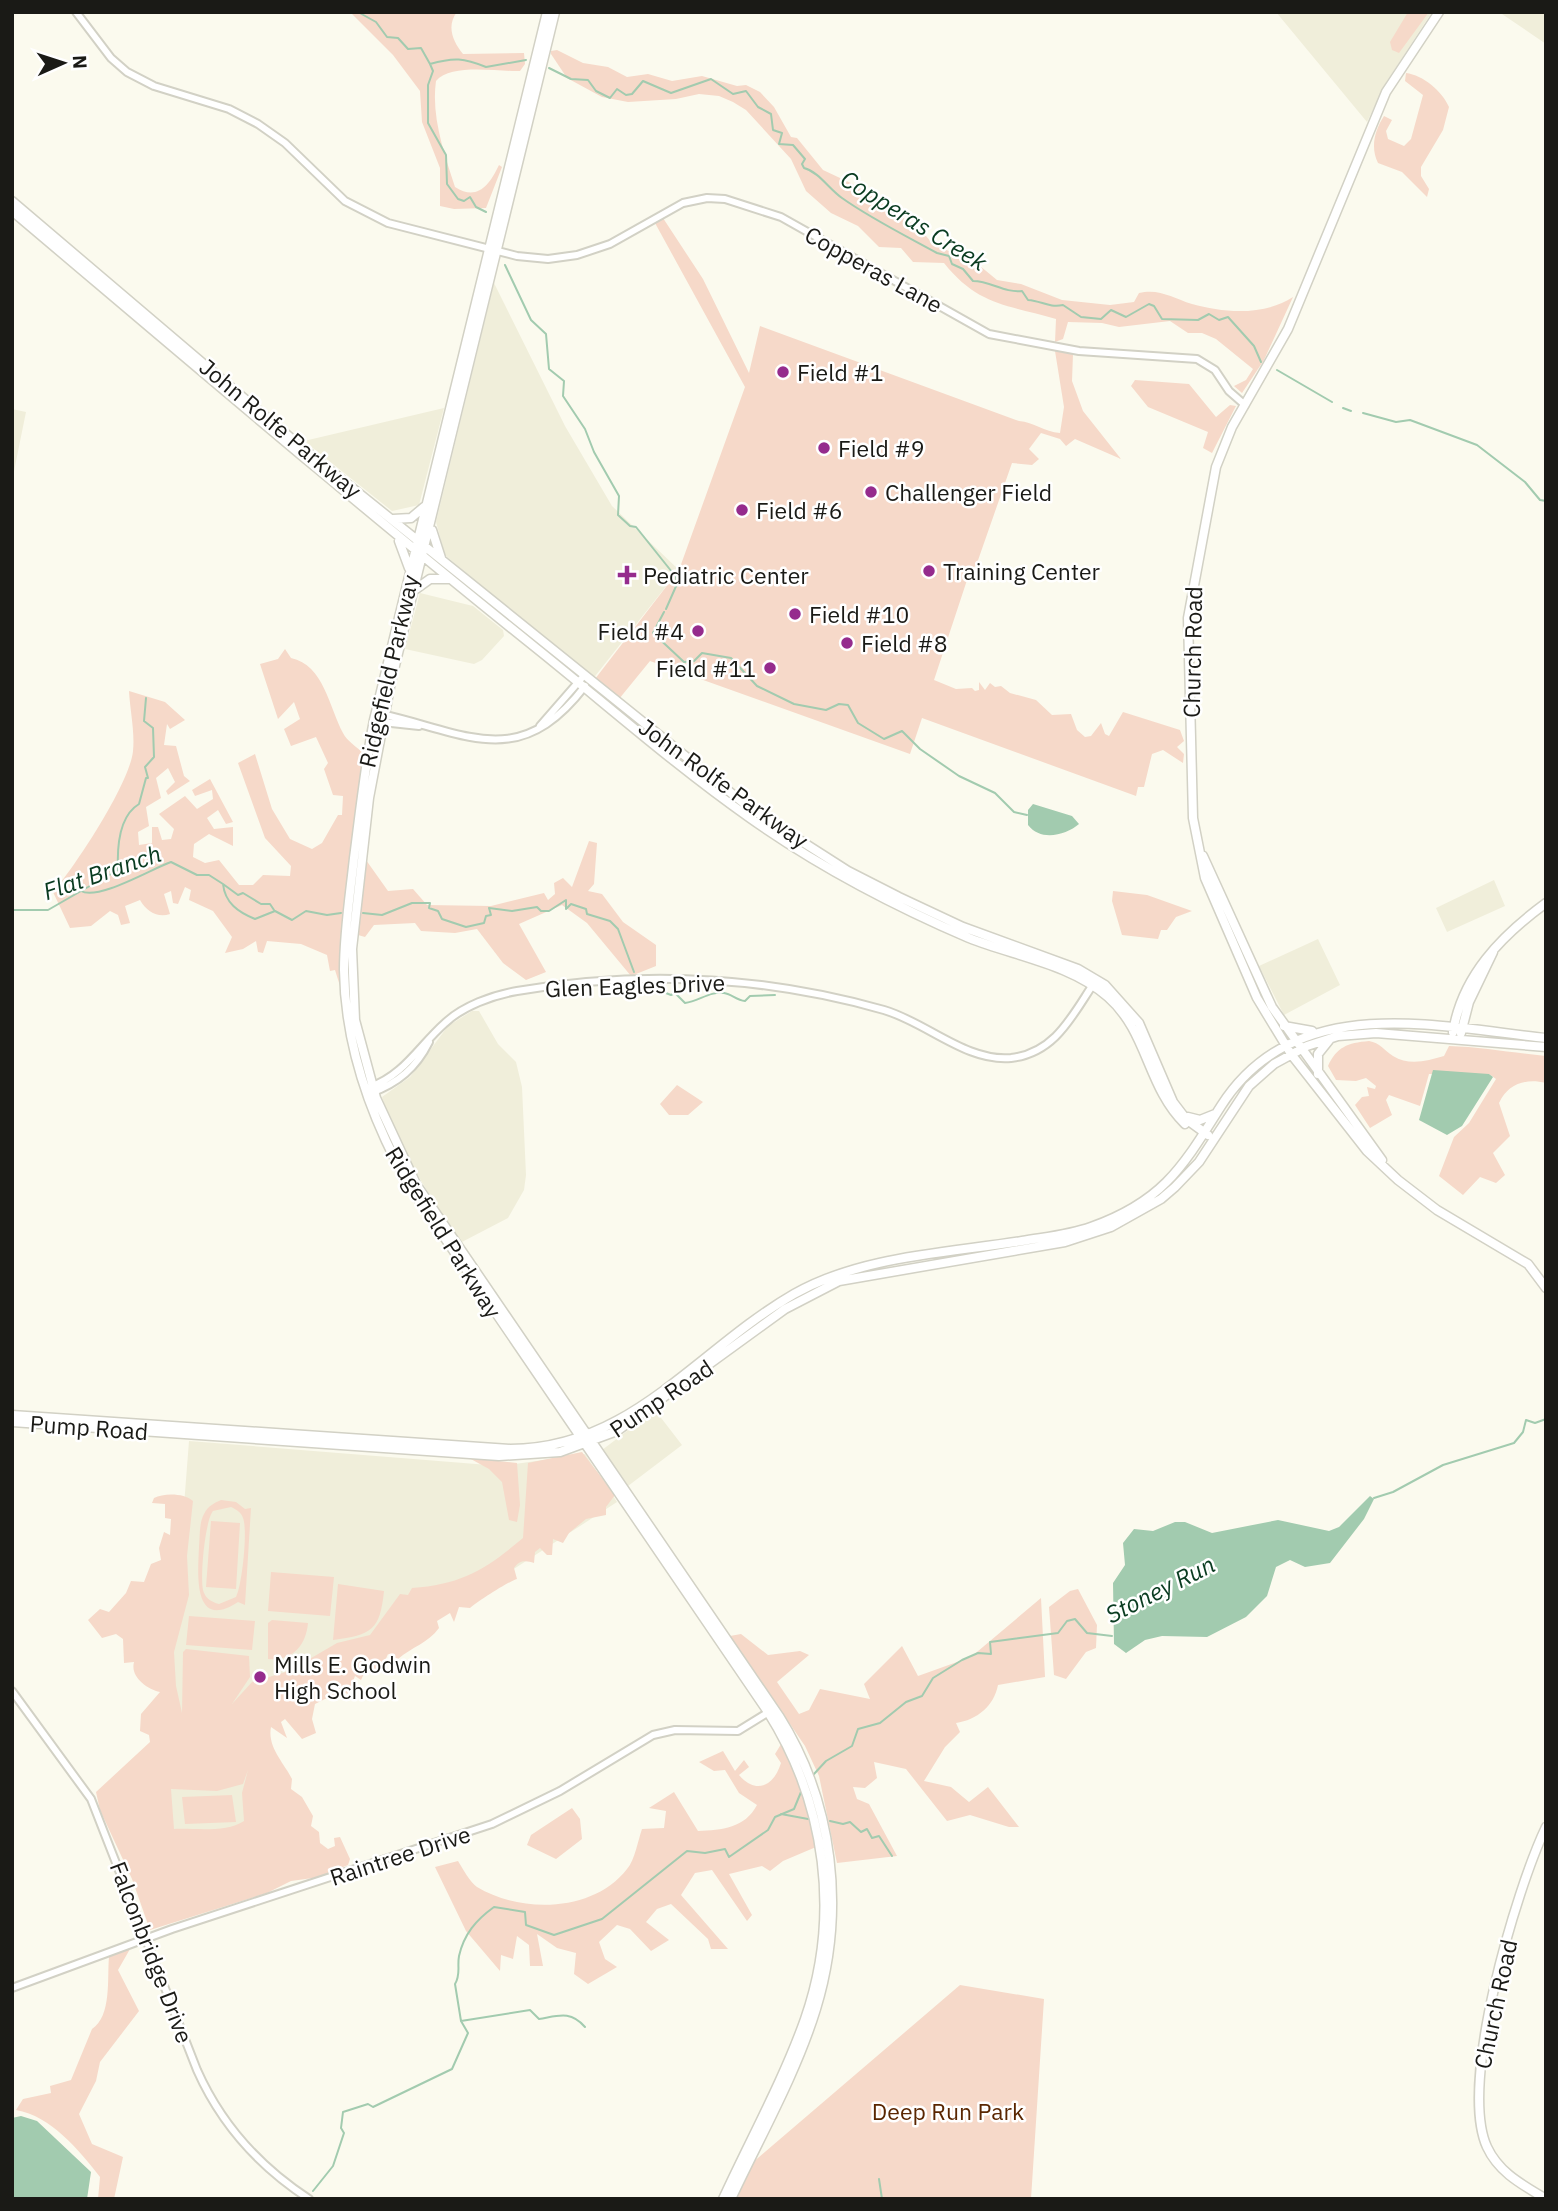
<svg xmlns="http://www.w3.org/2000/svg" width="1558" height="2211" font-family="'IBM Plex Sans',sans-serif">
  <style>
    .built { fill: #f0eeda }
    .green { fill: #f6d9c9; fill-rule: evenodd }
    .water { fill: #a2cbaf }
    .lines { fill: none; stroke-linecap: round; stroke-linejoin: round }
    .stream { stroke: #a2cbaf; stroke-width: 2 }
    .minor-casing { stroke: #d2d1c5; stroke-width: 10 }
    .major-casing { stroke: #d2d1c5; stroke-width: 11 }
    .minor { stroke: #fff; stroke-width: 6 }
    .major { stroke: #fff; stroke-width: 8 }
    .poi-dot { fill: #952b8d; stroke: #fff; stroke-width: 2.5 }
    .labels { text-anchor: middle; dominant-baseline: central; stroke-width: 5; stroke-linejoin: round; paint-order: stroke }
    .street-label { font-size: 23px; fill: #1a1a16; stroke: #fff }
    .poi-label { font-size: 23px; fill: #1a1a16; stroke: #fff; text-anchor: start }
    .park-label { font-size: 23px; fill: #5a2601; stroke: #fff }
    .water-label { font-size: 24px; font-style: italic; fill: #093b20; stroke: #fff }
  </style>
  <rect width="100%" height="100%" fill="#fbfaee"/>
  <path class="built" d="M1276,12H1432L1387,81L1367,122Z
    M1499,12H1546V44L1527,31Z
    M494,283L565,426L612,506L679,570L592,680L445,555L436,522Z
    M444,408L419,505L392,511L304,441Z
    M12,409L26,412L12,481Z
    M420,593L473,606L503,630L504,636L482,660L474,664L405,649Z
    M1494,880L1505,906L1447,932L1436,908Z
    M1318,939L1340,985L1284,1015L1259,966Z
    M472,1011H479L498,1044L516,1062L522,1087L526,1175L524,1190L508,1218L460,1243L398,1144L382,1097L410,1077L448,1026Z
    M655,1410L682,1445L628,1486L602,1450Z
    M189,1441L501,1466L585,1454L617,1502L266,1730L269,1840L158,1841Z"/>
  <path class="green" d="M350,12H457C446,26 453,42 463,54L524,53L525,64L520,71C498,72 451,63 436,81C431,116 444,153 455,187C477,201 489,186 499,165L502,167L486,208L454,209L440,206V168L422,122L420,91L393,55Z
    M1408,12H1429L1399,53L1392,50L1390,42Z
    M557,50L583,63L608,67L627,77L648,74L672,81L702,76L737,86L746,85L760,92L774,107L791,137L797,138L823,170L855,185L920,229L932,243L980,266L997,280L1021,284L1062,300L1110,305L1134,302L1139,293C1159,288 1173,298 1192,304C1224,313 1264,316 1293,297L1264,360L1242,393L1234,386L1246,380L1253,369L1216,339L1202,333H1188L1170,321L1119,327L1102,323L1068,322L1063,339L1055,342L1056,319C1009,305 978,306 944,263L913,262L901,248L879,247L858,226L831,213L806,191L791,159L746,110L733,102L719,96L699,94L676,99L628,102L602,97L567,78L551,54V51Z
    M1406,73C1423,75 1442,91 1449,107L1443,130L1421,167V176L1429,189L1427,197L1402,172L1378,163C1370,147 1375,130 1384,116L1392,120L1386,131L1388,139L1404,146L1411,139L1423,95L1405,81Z
    M663,218L703,279L749,373L760,326L1019,421C1034,422 1044,432 1060,433L1064,407L1055,351L1073,354L1072,381L1083,411L1121,459L1075,439L1066,446L1060,439L1041,433L1029,449L1039,459L1032,465L1012,463L976,566L971,568L934,680L956,689L972,688L975,691L979,690V682L985,690L990,683L995,687L1001,686L1010,693L1036,700L1052,715L1071,714L1077,730L1085,737L1091,736L1101,723L1105,734L1109,736L1123,712L1180,730L1184,741L1177,747L1184,754L1183,763L1163,750L1152,754L1144,787H1138L1136,796L922,718L910,754L650,661L619,699L595,679L679,570L745,387L655,223Z
    M1135,380L1189,384L1216,417L1230,405L1236,406L1212,453L1203,448L1208,432L1148,407L1131,386Z
    M285,649L291,658C324,665 329,707 343,733C347,741 357,747 363,753L340,986L335,970L330,971L327,955L301,944L267,941L263,953L258,952L256,941L243,949L225,953L232,937L213,911L189,900L191,890L185,887L178,904L173,903L171,891L164,894L170,914C158,918 147,912 140,900L125,906L130,923L121,925L118,915L110,911L91,926L70,928L53,892C75,867 130,783 133,751C135,732 130,710 129,691L165,702L185,720L170,729L167,724L164,745L176,746L184,776L190,781L168,795L166,791L175,782L168,768L156,778L161,798L146,807L149,826L138,832L139,845L152,843V827H158L162,840L171,839L174,829L159,814L185,796L197,809L213,799L212,790L195,796L192,790L210,779L233,822L226,824L218,810L207,818L214,829L233,827V846L209,834L194,844L193,857L205,863L219,860L239,885H253L263,875L290,876L291,866L265,838L238,763L255,754L272,809L290,839L312,849L322,843L338,815H342L343,796L333,795L324,769L328,763L316,737L291,746L284,729L300,719L294,702L278,719L260,664L278,659Z
    M589,841L597,843L594,884L588,891L602,894L623,922L656,945V966L631,976L587,923L562,905L519,924L546,972L526,980L503,963L477,929L455,933L421,931L415,923L374,925L365,937L358,935L366,860L388,891L413,889L427,905L491,906L544,893L548,900L555,894L554,883L563,878L572,887Z
    M1113,891L1147,895L1192,911L1176,917L1167,930H1161L1158,939L1122,935L1112,901Z
    M1369,1041C1380,1043 1384,1050 1393,1056C1409,1066 1427,1061 1444,1056L1449,1046C1482,1047 1514,1053 1546,1056V1083C1525,1078 1508,1084 1499,1103L1510,1136L1493,1153L1505,1175L1496,1183L1480,1177L1463,1195L1439,1176L1454,1137L1469,1123L1496,1079L1489,1074H1429L1420,1106L1389,1095L1386,1100L1392,1115L1370,1128L1355,1105L1362,1097L1369,1096L1367,1087L1375,1089L1376,1086L1366,1078L1356,1081L1336,1080L1328,1066C1337,1047 1347,1043 1369,1041Z
    M677,1085L703,1102L688,1115H669L660,1104Z
    M582,1452L615,1495L606,1507V1515L586,1519L569,1533L563,1543L553,1539L552,1555H547L540,1548L535,1552L534,1563C526,1560 519,1560 514,1568L517,1579C509,1581 477,1602 470,1608L459,1607L454,1622L450,1613L437,1621L439,1628C428,1643 412,1647 398,1659L388,1654L381,1670L367,1667L361,1680L355,1676L348,1694L343,1692L335,1700L329,1697L315,1704L312,1719L316,1733L302,1739L285,1719L281,1722L287,1738L271,1727C267,1747 284,1763 292,1779L291,1789L302,1797L313,1816L311,1826L319,1832L320,1843L328,1849L335,1846L334,1838L340,1837L350,1859L348,1865L320,1877L291,1881L267,1893L150,1930L132,1879L100,1810L96,1792L150,1742L149,1735L140,1731L141,1714L160,1692C147,1689 130,1677 134,1662L124,1663L123,1639L116,1634L102,1638L88,1620L100,1609L109,1612L126,1593L131,1581L144,1582L151,1564L161,1560L159,1548L164,1532L170,1535L171,1519L165,1518V1504L152,1503L154,1498C164,1493 184,1493 193,1501L187,1556L189,1595L174,1652L176,1686L182,1713L183,1652L186,1649L249,1656L250,1677L232,1704L252,1682L289,1671L337,1643L370,1635L400,1594L408,1595L412,1588C463,1584 486,1569 523,1538L528,1463ZM248,1770L242,1793L244,1821C226,1833 196,1828 174,1829L171,1789L217,1791L243,1784Z
    M469,1458L517,1463L520,1505L517,1522L509,1520L502,1482L489,1469Z
    M221,1500L236,1502L245,1509L251,1508L245,1605L238,1602C192,1632 198,1572 199,1547C200,1536 199,1523 204,1514C208,1506 214,1503 221,1500ZM231,1507C237,1510 241,1512 243,1518C248,1530 242,1586 236,1597L219,1604C211,1602 205,1598 203,1590C200,1576 205,1521 213,1511Z
    M211,1521L240,1523L236,1589L206,1587Z
    M271,1572L334,1577L330,1616L268,1611Z
    M338,1584L384,1591C380,1630 372,1635 333,1640Z
    M1078,1589L1097,1625L1096,1648L1086,1652L1066,1679L1054,1675L1049,1607L1070,1591Z
    M1041,1598L1045,1677L998,1685C994,1706 977,1720 956,1723L960,1732L945,1747L924,1781L951,1787L969,1802L988,1787L1019,1827H1009L970,1815L947,1821L906,1769L874,1762L877,1778L865,1788L853,1787L857,1799L869,1804L897,1856L837,1863L819,1776L805,1746L730,1636L741,1634L768,1655L800,1651L809,1655L777,1682L799,1714L809,1710L820,1689L870,1699L864,1684L902,1646L918,1676L971,1657Z
    M189,1616L255,1621L252,1650L186,1645Z
    M272,1620L308,1623C306,1646 292,1661 268,1659V1623Z
    M783,1741L808,1810L816,1847L783,1861L770,1871L762,1866L729,1874L752,1915L747,1921L712,1870L695,1873L681,1895L728,1949H711L708,1939L671,1904L657,1909L646,1922L669,1940L651,1951L630,1929L617,1925L599,1942L605,1959L617,1967L588,1984L574,1974L576,1953L557,1948L537,1934L543,1966H530L529,1945L517,1936L513,1959L501,1955L500,1971L466,1931L435,1867L458,1861C463,1869 470,1882 477,1887C522,1914 594,1912 627,1869C635,1860 638,1840 642,1829L664,1828L666,1811L649,1808L674,1792L698,1831C722,1830 745,1828 757,1805L739,1793L725,1770L714,1771L699,1762L723,1751L735,1771L744,1760L749,1767L739,1775C756,1795 774,1786 781,1763L775,1754Z
    M232,1795L236,1822L185,1824L182,1797Z
    M572,1808L580,1819L582,1839L556,1859L527,1845L531,1835Z
    M130,1949L118,1970L139,2011L100,2062L96,2081L79,2114L92,2144L123,2157L114,2199H98L100,2177C79,2150 51,2116 16,2110L23,2099L51,2093L50,2086L71,2080L92,2029C112,2016 107,1978 109,1957Z
    M960,1985L1044,1999L1031,2199H736L751,2164Z"/>
  <path class="water" d="M1033,804L1072,816L1079,824C1066,835 1041,842 1028,825V810Z
    M1433,1070L1489,1074L1493,1077L1462,1126L1447,1135L1419,1120Z
    M1370,1496L1374,1499L1364,1519L1330,1563L1305,1567L1290,1560L1276,1567L1267,1596L1246,1617L1207,1637L1162,1636L1145,1640L1126,1653L1114,1644L1113,1583L1125,1565L1123,1543L1134,1529L1153,1531L1175,1522H1185L1212,1533L1278,1520L1329,1531L1339,1527Z
    M21,2116L37,2121L91,2172L87,2199H12V2118Z"/>
  <g class="lines">
    <path class="stream" d="M358,12L376,22L387,37L398,38L408,49L421,48L430,64C454,57 464,58 486,67L526,60
      M429,12H437
      M430,64L433,71L428,85V123L446,155L447,184L458,199L464,201L470,197L476,207L486,212
      M549,68L571,79L588,80L596,91L610,98L617,89L626,95L632,94L643,81L671,93L711,79L733,94L746,91L758,107L771,114L773,130L782,133L779,144L793,145L805,159L802,164L804,168C819,172 829,189 842,198C870,218 906,236 937,253L949,256L952,264L963,269L973,281C991,281 1004,293 1022,291L1028,300C1042,301 1049,308 1063,305L1081,317L1101,319L1111,310L1126,317L1149,304L1154,306L1162,319L1198,320L1209,314L1219,320L1228,317L1254,346L1261,362
      M505,265L531,320L546,334L549,369L564,381L563,396L585,429L594,452L619,496L618,515L630,526L636,527L676,577L677,584L666,609
      M1277,370L1332,402
      M1343,408L1351,411
      M1363,413L1396,422L1410,420L1477,445L1525,482L1540,500L1546,501
      M664,612L653,633L684,662L694,661L702,653L731,658L757,686L794,704L826,710L839,704L848,705L858,723L884,739L902,731L920,749L959,776L995,793L1014,812L1027,815
      M223,884L238,895L243,893L261,904H270L274,910
      M81,891L118,870C117,848 119,816 139,804L146,778H148L145,767L154,757L153,728L144,721L146,698
      M12,910H48L81,891C98,901 153,868 171,862L197,875H209L223,884C225,903 238,912 255,919L275,911L292,920L306,911L327,915L341,913
      M363,913L382,915L412,903H430L429,908L438,911L442,919L466,927L484,923L486,916L491,915L489,908L512,911L537,907L541,911H549L566,900V909L571,904L586,909L587,914L610,921L618,929L634,972
      M653,988L671,995L675,993L685,1003C699,1001 710,991 724,993C732,994 736,1000 745,1001L750,996L775,995
      M1374,1498L1393,1492L1443,1465L1514,1443L1523,1432L1526,1420L1535,1423L1546,1419
      M814,1774L826,1761L852,1746L858,1729L880,1723L906,1702L922,1696L933,1678L962,1660L978,1653L991,1654L990,1642L1058,1633L1067,1621L1075,1619L1087,1633L1112,1636
      M781,1814L808,1819
      M830,1821L843,1824L850,1822L861,1832L867,1829L872,1838L879,1836L892,1856
      M461,2021L530,2010L539,2019C558,2016 570,2010 585,2027
      M879,2179L882,2199
      M313,2191L333,2166L344,2133L341,2128L343,2112L368,2104L373,2107L452,2069L468,2033L461,2021L455,1984C461,1974 457,1967 459,1956C464,1934 476,1920 494,1907L525,1912L526,1925L554,1935L602,1919L687,1851L705,1853L725,1849L729,1857L768,1830L775,1817L794,1809L801,1792"/>
    <g class="minor-casing">
      <path id="minor" d="M76,12L111,58L127,72L154,86L229,109L258,124L285,143L345,201L388,223L517,256L548,259L577,255L610,244L683,203L707,198L725,199L781,217L989,334L1079,351L1197,359L1215,370L1229,391L1245,405
        M381,714C467,733 519,772 585,686
        M382,722L419,726
        M540,726L581,679
        M370,1087C404,1075 419,1046 445,1023C463,1006 493,995 517,991C640,970 764,976 884,1010C926,1022 966,1062 1011,1058C1055,1053 1072,1016 1094,983
        M371,1093C398,1083 416,1068 429,1042
        M12,1691L91,1799L197,2070C221,2124 260,2167 309,2199
        M12,1988L172,1929L492,1824L560,1791L653,1735L675,1730L738,1731L772,1710"/>
    </g>
    <g class="major-casing">
      <path id="major" d="M547,12L374,720C365,766 360,812 354,858C350,895 344,933 344,970C345,1046 371,1118 408,1184L768,1712C826,1804 841,1916 805,2019C783,2081 750,2140 723,2199
        M555,12L391,682L369,798L352,949L355,1020L376,1098L416,1184L779,1716C834,1803 846,1911 816,2009C796,2074 760,2137 731,2199
        M1439,12L1386,92L1288,329L1232,427L1216,467L1188,618L1193,818L1205,878L1257,998L1291,1054L1367,1151L1398,1180L1437,1210L1528,1264L1546,1288
        M12,201L299,445L751,809L848,871L899,897L963,927L1078,969L1105,985L1139,1023L1173,1102L1186,1119L1208,1135
        M12,211C186,358 359,506 536,648C607,705 676,766 750,818C818,866 892,905 969,938C1014,956 1071,964 1108,997C1148,1032 1147,1087 1185,1124
        M393,519L411,518L424,507
        M432,530L441,558
        M399,541L409,568
        M416,589L430,579H448
        M1203,856L1272,1007L1382,1160
        M1284,1026L1312,1031
        M1453,1032C1462,976 1501,936 1546,903
        M1461,1033L1469,1002L1493,952
        M1318,1074V1054L1330,1039
        M1188,1117L1200,1120L1215,1114
        M12,1415L510,1449C631,1449 697,1350 794,1294C861,1256 947,1253 1022,1241C1045,1237 1069,1235 1091,1227C1164,1201 1183,1166 1221,1106C1294,991 1433,1026 1546,1038
        M12,1422L499,1456L560,1452L617,1431L785,1309L839,1281L1065,1242L1111,1227L1161,1199L1175,1187L1199,1162L1249,1086L1274,1064L1307,1046L1338,1036L1376,1033L1546,1047
        M1546,1827C1516,1890 1458,2084 1487,2147C1499,2173 1523,2185 1546,2199"/>
    </g>
    <use href="#minor" class="minor"/>
    <use href="#major" class="major"/>
  </g>
  <g class="poi-dot">
    <circle cx="783" cy="372" r="7"/>
    <circle cx="824" cy="448" r="7"/>
    <circle cx="871" cy="492" r="7"/>
    <circle cx="742" cy="510" r="7"/>
    <circle cx="929" cy="571" r="7"/>
    <path d="M623.5 564.5h7v7h7v7h-7v7h-7v-7h-7v-7h7z"/>
    <circle cx="795" cy="614" r="7"/>
    <circle cx="698" cy="631" r="7"/>
    <circle cx="847" cy="643" r="7"/>
    <circle cx="770" cy="668" r="7"/>
    <circle cx="260" cy="1677" r="7"/>
  </g>
  <g class="labels">
    <g class="street-label">
      <text transform="translate(874 269) rotate(29)">Copperas Lane</text>
      <text transform="translate(281 428) rotate(40)">John Rolfe Parkway</text>
      <text transform="translate(1192 652) rotate(-89)">Church Road</text>
      <text transform="translate(388 671) rotate(-77)">Ridgefield Parkway</text>
      <text transform="translate(724 783) rotate(36)">John Rolfe Parkway</text>
      <text transform="translate(635 985) rotate(-2)">Glen Eagles Drive</text>
      <text transform="translate(444 1232) rotate(58)">Ridgefield Parkway</text>
      <text transform="translate(661 1398) rotate(-34)">Pump Road</text>
      <text transform="translate(89 1427) rotate(4)">Pump Road</text>
      <text transform="translate(400 1855) rotate(-18)">Raintree Drive</text>
      <text transform="translate(152 1952) rotate(69)">Falconbridge Drive</text>
      <text transform="translate(1495 2004) rotate(-78)">Church Road</text>
    </g>
    <g class="poi-label">
      <text x="797" y="372">Field #1</text>
      <text x="838" y="448">Field #9</text>
      <text x="885" y="492">Challenger Field</text>
      <text x="756" y="510">Field #6</text>
      <text x="943" y="571">Training Center</text>
      <text x="643" y="575">Pediatric Center</text>
      <text x="809" y="614">Field #10</text>
      <text x="684" y="631" text-anchor="end">Field #4</text>
      <text x="861" y="643">Field #8</text>
      <text x="756" y="668" text-anchor="end">Field #11</text>
      <text x="274" y="1664">Mills E. Godwin<tspan x="274" dy="26">High School</tspan></text>
    </g>
    <g class="park-label">
      <text x="948" y="2111">Deep Run Park</text>
    </g>
    <g class="water-label">
      <text transform="translate(914 220) rotate(32)">Copperas Creek</text>
      <text transform="translate(102 872) rotate(-19)">Flat Branch</text>
      <text transform="translate(1160 1589) rotate(-27)">Stoney Run</text>
    </g>
  </g>
  <rect width="1558" height="2211" fill="none" stroke="#1a1a16" stroke-width="28"/>
  <g transform="translate(63 63) rotate(87)" stroke="#ffffff" stroke-width="5" paint-order="stroke">
  <path d="M0-5L12 26L0 18L-12 26Z" fill="#1a1a16"/>
  <text y="-10" font-size="19" font-weight="bold" text-anchor="middle" fill="#1a1a16">N</text>
  </g>
</svg>
